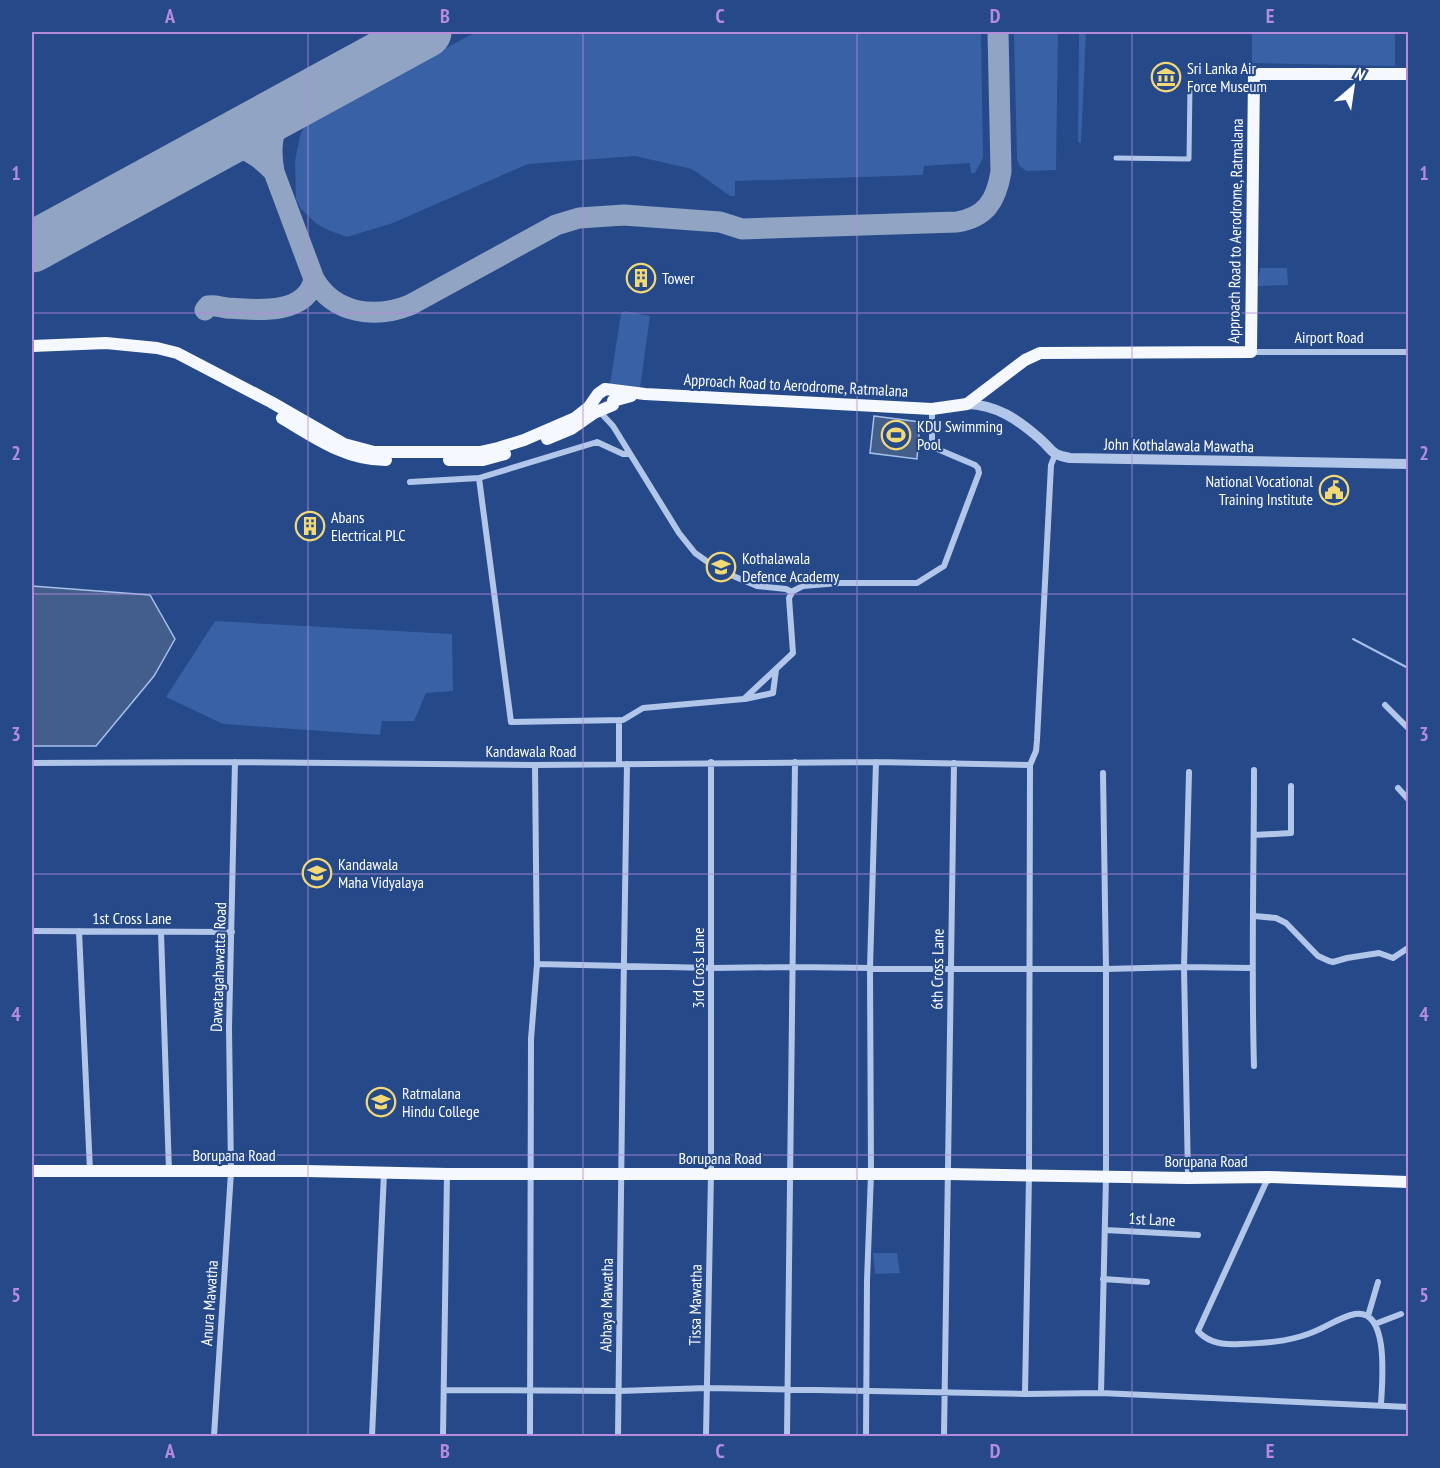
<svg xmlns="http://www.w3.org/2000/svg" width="1440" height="1468" font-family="'PT Sans Narrow',sans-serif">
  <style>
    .green { fill: #3961a6 }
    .water { fill: #445e8c; stroke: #a6c0ea; stroke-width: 1.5 }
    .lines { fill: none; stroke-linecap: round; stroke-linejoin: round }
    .stream { stroke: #a6c0ea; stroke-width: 2 }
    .taxiway { stroke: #92a4c4; stroke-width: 21 }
    .runway { stroke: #92a4c4; stroke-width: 51 }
    .pedestrian { stroke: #b1c6e9; stroke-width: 5 }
    .minor { stroke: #b1c6e9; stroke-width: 6 }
    .tertiary { stroke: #b1c6e9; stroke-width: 10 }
    .primary { stroke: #f5f8fe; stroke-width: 12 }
    .grid { fill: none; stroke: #b68bdc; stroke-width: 1.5; stroke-opacity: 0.55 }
    .labels { text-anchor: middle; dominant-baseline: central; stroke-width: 4.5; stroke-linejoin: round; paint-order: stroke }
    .poi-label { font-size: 16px; fill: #fff; stroke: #254989; text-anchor: start }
    .street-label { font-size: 16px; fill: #fff; stroke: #254989 }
    .neatline { fill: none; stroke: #b68bdc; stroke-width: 2 }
    .grid-label { font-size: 20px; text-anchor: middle; font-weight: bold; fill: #b68bdc }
  </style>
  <rect width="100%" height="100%" fill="#254989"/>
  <path class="green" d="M476,32H981L983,158L975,173H971L970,163L924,166L923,175L735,181V196H730L692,169L635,156L528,164L393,223L347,237L328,230L317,224L301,209L296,199L295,161L300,136L306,123Z
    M1014,32H1058L1056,170L1026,171L1019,165L1017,159Z
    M1079,32H1086L1081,143L1078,142Z
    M1252,32H1395V66L1252,63Z
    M1260,268H1287L1288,285L1257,286Z
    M624,311L650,316L640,388L610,384L621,314Z
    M215,621L452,634L453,691L426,693L414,721H382L380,735L223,724L166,697Z
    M873,1253H897L900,1273L875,1274Z"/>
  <path class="water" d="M874,416L920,422L917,459L870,453Z
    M32,586L150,595L175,639L154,676L96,746H32Z"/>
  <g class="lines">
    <path class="stream" d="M1353,639L1408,668"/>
    <path class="taxiway" d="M201,154C209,152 217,149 224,147C243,144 262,159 274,172L314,279C334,314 375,319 410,305L556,225L579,218L624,215L720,222L742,229L957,222C986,217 996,201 1001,172L998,32
      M274,172C268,137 274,123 301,100
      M205,310L208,306C215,305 220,307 227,308C255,310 307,316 314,279"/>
    <path class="runway" d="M32,247L426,32"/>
    <path class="pedestrian" d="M1116,158L1189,159L1190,85"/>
    <path class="minor" d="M1251,352H1408
      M600,412L613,426L679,533L695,553L719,570L757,586L786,589L792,592
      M479,478L511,722L623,720L643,708L744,699L793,653L789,598L793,591L803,586L839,583H917L944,566L979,473L978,468L975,465L935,448L932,445V409
      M410,482L479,478L597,442L623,454H630
      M745,699L773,693L776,670
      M1385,705L1408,728
      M32,763L235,762L535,765L876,762L1030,765
      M619,764V720
      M1254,770C1254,868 1251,967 1254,1066
      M1398,788L1408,799
      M1254,835L1291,833V786
      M1254,916L1276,918L1286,923L1318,956L1329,961L1333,962L1347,958L1379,953L1393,958L1408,948
      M32,931L232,932
      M79,931L90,1171
      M161,932L169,1171
      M537,964L711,968L794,967L950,969H1106L1184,967L1252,968
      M1188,1177L1184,967L1189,772
      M1268,1178L1198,1331C1208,1343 1226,1345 1240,1344C1264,1343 1286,1342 1308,1334C1324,1329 1339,1317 1355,1314C1390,1308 1382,1384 1381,1404
      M1105,1230L1198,1235
      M1103,1279L1147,1282
      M1368,1316L1378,1282
      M1375,1324L1401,1314
      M445,1390L619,1391L707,1388L1025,1394L1101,1393L1408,1407
      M1101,1393L1106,1177V969L1103,773
      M1025,1394L1029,1176L1030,765L1036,751L1037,740L1051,465L1055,455
      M214,1436L231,1172L229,1028L235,762
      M372,1436L384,1173
      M443,1436L447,1174
      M530,1436L531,1039L537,964L535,765
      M618,1436C619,1212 624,988 627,764
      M706,1436L711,1174V762
      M787,1436L795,762
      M866,1436L867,1281L871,1174L870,968L876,762
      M944,1436L954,763"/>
    <path class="tertiary" d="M967,404C997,405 1017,419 1039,438C1054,451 1049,454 1070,458L1408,464"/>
    <path class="primary" d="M32,346L106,343L157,348L177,353L271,402L344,444L374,452H480L498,448L524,440L575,418L589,407L598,394L605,389L645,394L932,409L967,404L1025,360L1040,353L1251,352L1254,74H1408
      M282,418C315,438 346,460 386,460
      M547,439L571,429L594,413L613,405V401L631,396
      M449,460H483L505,454
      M32,1171H306L447,1174H948L1188,1178L1268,1177L1408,1182"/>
  </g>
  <path class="grid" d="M308,32V1436M583,32V1436M857,32V1436M1132,32V1436M32,313H1408M32,594H1408M32,874H1408M32,1155H1408"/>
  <defs>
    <g id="museum-ring" transform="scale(1.5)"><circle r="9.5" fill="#254989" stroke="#f3d976" stroke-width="1.5"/><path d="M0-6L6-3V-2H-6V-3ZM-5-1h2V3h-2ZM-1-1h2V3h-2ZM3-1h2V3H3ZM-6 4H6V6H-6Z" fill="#f3d976"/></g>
    <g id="building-ring" transform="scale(1.5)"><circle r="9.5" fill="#254989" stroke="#f3d976" stroke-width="1.5"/><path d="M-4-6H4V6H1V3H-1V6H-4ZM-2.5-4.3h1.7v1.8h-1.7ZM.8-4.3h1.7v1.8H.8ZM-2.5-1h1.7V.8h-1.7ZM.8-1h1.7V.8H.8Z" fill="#f3d976"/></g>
    <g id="stadium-ring" transform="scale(1.5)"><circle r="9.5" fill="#254989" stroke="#f3d976" stroke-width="1.5"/><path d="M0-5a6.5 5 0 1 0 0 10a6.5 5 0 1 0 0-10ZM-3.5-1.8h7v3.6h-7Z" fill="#f3d976"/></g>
    <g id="civic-ring" transform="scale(1.5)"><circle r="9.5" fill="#254989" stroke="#f3d976" stroke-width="1.5"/><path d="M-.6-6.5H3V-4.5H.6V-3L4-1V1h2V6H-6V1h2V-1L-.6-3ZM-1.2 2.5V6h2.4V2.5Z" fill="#f3d976"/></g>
    <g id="university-ring" transform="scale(1.5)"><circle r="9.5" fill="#254989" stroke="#f3d976" stroke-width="1.5"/><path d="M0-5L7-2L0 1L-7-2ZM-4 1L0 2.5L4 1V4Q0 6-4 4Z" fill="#f3d976"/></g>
    <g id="school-ring" transform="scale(1.5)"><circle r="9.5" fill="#254989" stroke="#f3d976" stroke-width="1.5"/><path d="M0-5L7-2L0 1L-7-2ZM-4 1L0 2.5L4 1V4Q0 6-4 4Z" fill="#f3d976"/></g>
  </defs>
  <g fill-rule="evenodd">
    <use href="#museum-ring" x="1166" y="77"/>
    <use href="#building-ring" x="641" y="278"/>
    <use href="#stadium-ring" x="896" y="435"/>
    <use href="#civic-ring" x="1334" y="490"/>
    <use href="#building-ring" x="310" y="526"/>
    <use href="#university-ring" x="721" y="567"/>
    <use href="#school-ring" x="317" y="873"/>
    <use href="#school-ring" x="381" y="1102"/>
  </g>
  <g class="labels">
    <g class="poi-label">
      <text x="1187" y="68">Sri Lanka Air<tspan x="1187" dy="18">Force Museum</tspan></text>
      <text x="662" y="278">Tower</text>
      <text x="917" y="426">KDU Swimming<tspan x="917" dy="18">Pool</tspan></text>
      <text x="1313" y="481" text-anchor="end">National Vocational<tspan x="1313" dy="18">Training Institute</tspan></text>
      <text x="331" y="517">Abans<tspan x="331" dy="18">Electrical PLC</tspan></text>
      <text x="742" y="558">Kothalawala<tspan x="742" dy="18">Defence Academy</tspan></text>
      <text x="338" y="864">Kandawala<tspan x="338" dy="18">Maha Vidyalaya</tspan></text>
      <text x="402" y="1093">Ratmalana<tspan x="402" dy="18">Hindu College</tspan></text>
    </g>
    <g class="street-label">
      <text transform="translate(1235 231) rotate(-89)">Approach Road to Aerodrome, Ratmalana</text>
      <text x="1329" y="337">Airport Road</text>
      <text transform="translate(796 385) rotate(3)">Approach Road to Aerodrome, Ratmalana</text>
      <text transform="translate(1179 445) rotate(1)">John Kothalawala Mawatha</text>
      <text x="531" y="751">Kandawala Road</text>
      <text x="132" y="918">1st Cross Lane</text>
      <text transform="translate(218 967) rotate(-88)">Dawatagahawatta Road</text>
      <text transform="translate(698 968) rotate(-90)">3rd Cross Lane</text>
      <text transform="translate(937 969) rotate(-89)">6th Cross Lane</text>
      <text x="234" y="1155">Borupana Road</text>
      <text x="720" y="1158">Borupana Road</text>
      <text x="1206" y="1161">Borupana Road</text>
      <text transform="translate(1152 1219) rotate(3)">1st Lane</text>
      <text transform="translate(209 1303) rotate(-86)">Anura Mawatha</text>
      <text transform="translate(606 1305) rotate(-89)">Abhaya Mawatha</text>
      <text transform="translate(695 1305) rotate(-89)">Tissa Mawatha</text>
    </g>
  </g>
  <rect width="1440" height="1468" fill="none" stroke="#254989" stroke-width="66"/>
  <g transform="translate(1353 87) rotate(29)" stroke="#254989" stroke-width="4.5" paint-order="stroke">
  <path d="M0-4.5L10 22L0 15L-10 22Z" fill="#ffffff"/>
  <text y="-9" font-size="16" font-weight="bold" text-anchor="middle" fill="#ffffff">N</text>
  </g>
  <rect x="33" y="33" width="1374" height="1402" class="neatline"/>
  <g class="grid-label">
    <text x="170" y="23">A</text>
    <text x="445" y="23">B</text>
    <text x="720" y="23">C</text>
    <text x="995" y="23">D</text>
    <text x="1270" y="23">E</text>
    <text x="16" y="180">1</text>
    <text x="1424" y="180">1</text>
    <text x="16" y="460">2</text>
    <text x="1424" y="460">2</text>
    <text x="16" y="741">3</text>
    <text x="1424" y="741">3</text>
    <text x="16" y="1021">4</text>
    <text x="1424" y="1021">4</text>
    <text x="16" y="1302">5</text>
    <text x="1424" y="1302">5</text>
    <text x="170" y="1458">A</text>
    <text x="445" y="1458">B</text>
    <text x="720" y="1458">C</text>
    <text x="995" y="1458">D</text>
    <text x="1270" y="1458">E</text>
  </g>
</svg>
